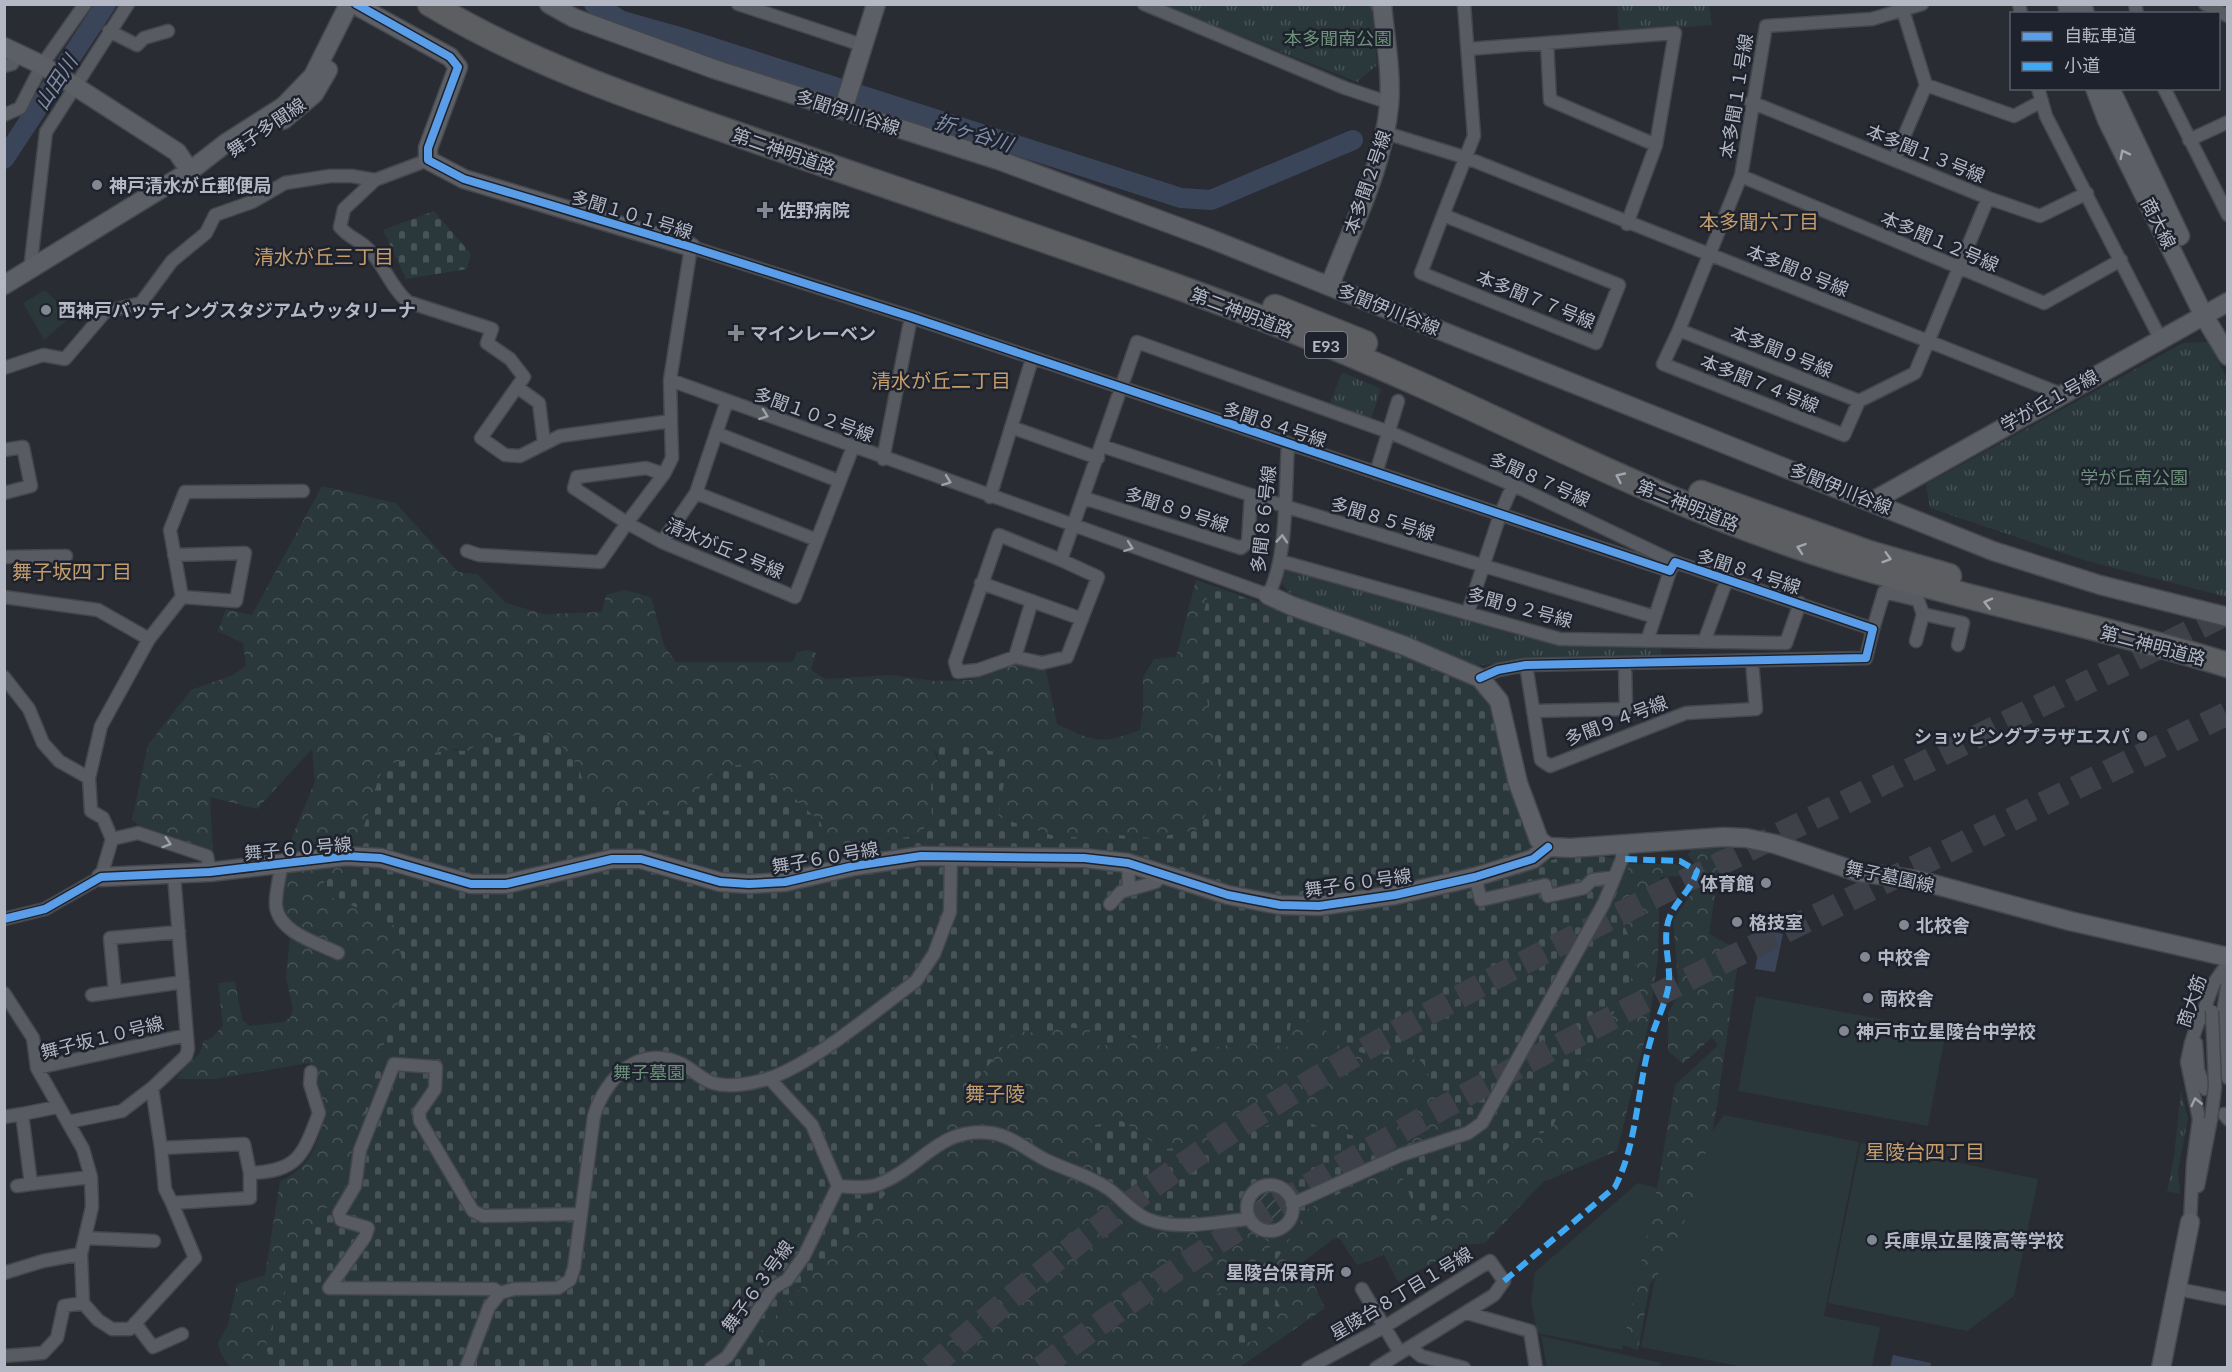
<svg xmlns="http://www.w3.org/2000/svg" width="2232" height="1372" font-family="Lato,'Noto Sans JP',sans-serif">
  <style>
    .grass { fill: #2b383b }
    .forest { fill: url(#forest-crowns) }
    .cemetery { fill: url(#cemetery-stones) }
    .park { fill: url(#park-tufts) }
    .garden { fill: url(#garden-furrows) }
    .water { fill: #3b455a }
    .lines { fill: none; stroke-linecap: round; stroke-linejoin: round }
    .river { stroke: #3b455a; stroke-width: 20 }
    .highway-tunnel { stroke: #3e4149; stroke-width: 24; stroke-dasharray: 24 12; stroke-linecap: butt }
    .street-casing { stroke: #44474c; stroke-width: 15 }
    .secondary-casing { stroke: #44474c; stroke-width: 21 }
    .highway-casing { stroke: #45484f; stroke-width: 27 }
    .street { stroke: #585b62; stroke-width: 12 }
    .secondary { stroke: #5d5f66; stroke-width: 18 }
    .highway { stroke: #5d5e62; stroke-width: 24 }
    .street-bridge-casing { stroke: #44474c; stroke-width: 15; stroke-linecap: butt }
    .street-bridge { stroke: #585b62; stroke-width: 12 }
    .quiet { stroke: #3fa9f5; stroke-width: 6; stroke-dasharray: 12 6; stroke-linecap: butt }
    .cycleway-casing { stroke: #1d222d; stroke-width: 11 }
    .cycleway { stroke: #5a9eea; stroke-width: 8 }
    .oneway { stroke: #a2a6b1 }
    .oneway2 { stroke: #9ca1ac }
    .oneway3 { stroke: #a2a6b0 }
    .poi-dot { fill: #838791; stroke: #1d222d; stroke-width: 2 }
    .labels { text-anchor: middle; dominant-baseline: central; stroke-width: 5; stroke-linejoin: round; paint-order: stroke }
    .shield { fill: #1d222d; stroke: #868b97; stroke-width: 1.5 }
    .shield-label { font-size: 16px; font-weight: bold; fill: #b3b8c4 }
    .park-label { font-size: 18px; fill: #6d917a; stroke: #1d222d }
    .street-label { font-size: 18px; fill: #b3b8c4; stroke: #1d222d }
    .poi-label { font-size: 18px; font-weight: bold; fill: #b3b8c4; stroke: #1d222d; text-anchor: start }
    .water-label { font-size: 20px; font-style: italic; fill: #7f8ca8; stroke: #1d222d }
    .neighbourhood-label { font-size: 20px; fill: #c59d6d; stroke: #1d222d }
  </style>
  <defs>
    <pattern id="forest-crowns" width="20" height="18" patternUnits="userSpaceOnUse" patternTransform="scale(1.5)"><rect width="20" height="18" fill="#2b383b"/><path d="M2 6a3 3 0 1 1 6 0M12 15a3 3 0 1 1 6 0" fill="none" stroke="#475356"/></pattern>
    <pattern id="cemetery-stones" width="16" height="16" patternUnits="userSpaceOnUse" patternTransform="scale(1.5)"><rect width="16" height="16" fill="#2b383b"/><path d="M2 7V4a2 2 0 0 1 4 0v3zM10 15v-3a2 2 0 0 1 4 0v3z" fill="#475356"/></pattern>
    <pattern id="park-tufts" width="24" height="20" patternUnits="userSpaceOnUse" patternTransform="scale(1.5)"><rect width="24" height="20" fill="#2b383b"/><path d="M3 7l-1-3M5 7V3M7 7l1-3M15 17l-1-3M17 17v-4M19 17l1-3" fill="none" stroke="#475356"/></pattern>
    <pattern id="garden-furrows" width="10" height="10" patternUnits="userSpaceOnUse" patternTransform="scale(1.5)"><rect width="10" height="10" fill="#2b383b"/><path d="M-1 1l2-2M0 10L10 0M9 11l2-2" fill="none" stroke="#475356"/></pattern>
  </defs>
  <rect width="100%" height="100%" fill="#292c33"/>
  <path class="grass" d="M45,290L72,316L44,340L23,303Z
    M1756,996L1946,1031L1928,1126L1738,1091Z
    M1724,1115L1859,1142L1824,1316L1880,1327L1872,1367H1744L1641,1347L1675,1181Z
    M1861,1143L2038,1179L2014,1296L1967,1331L1828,1303Z
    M1638,1183L1657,1188L1622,1350L1537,1333L1531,1301L1535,1272Z
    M1541,1336L1661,1363L1660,1367H1547Z"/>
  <path class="forest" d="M322,486L396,503L458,572L477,574L506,603L544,614L602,612L606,595L625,590L651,597L664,645L676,662H793L797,652L809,650L816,653L811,670L826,679L891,675L935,681L970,680L1015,662L1046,670L1057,724C1096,742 1099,745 1140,730L1143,709V677L1154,659L1176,657L1196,580L1301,617L1238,687L1222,783L1198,830L1152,838L1119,835L1118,841L1051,835L998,817L1000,798L934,750L940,768L932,800V822L915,836L833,847L820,822L712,779L692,803L664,813L667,838L475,746L468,751L456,749L429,755L449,834L303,856L286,852L315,781L312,749L257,809L210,797L213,852L185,841L159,840L132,820L148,745L191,690L233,675L246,666L243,643L218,631L226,609L252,615Z
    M1692,847L1722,848L1709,934L1730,945L1738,962L1714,1125L1690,1207L1668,1261L1650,1284L1638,1350L1623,1345L1657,1188L1675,1085L1718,1045L1712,1037L1683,1064L1668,1051V1013L1679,994L1673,920L1696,887L1700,870L1688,855Z
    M357,860L1058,1026L1090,1030V1045L1592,940L1630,864H1675L1687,869V873L1684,876L1660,877L1658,958L1649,1022L1617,1151L1543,1182L1485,1243L1466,1245L1398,1282L1384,1255L1357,1265L1339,1238L1332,1240L1303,1262L1325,1308L1240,1367H230L220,1352L218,1343L228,1325L237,1284L265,1275L280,1181C326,1161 332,1104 309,1063L214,1079H177C183,1064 202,1059 203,1041L211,1038L223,1026L218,983L235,981L242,1019L249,1026L283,1022L290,1018L293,1010L286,977L290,935L279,908L286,866Z"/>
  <path class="cemetery" d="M434,211L471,254L467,269L406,279L383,230Z
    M1210,585L1458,677L1481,691L1491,703L1539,863C1569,855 1601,851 1630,864L1613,902L1638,956L1631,980L1550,1131L1515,1139L1456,1213L1422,1224L1397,1165L1308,1209L1266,1277L1282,1311L1257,1340L1234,1346L1198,1310L1197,1300C1237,1291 1250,1277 1272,1244L1249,1228H1149L1102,1198L1089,1126L1122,1121L1163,1149L1197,1147L1289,1119L1393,1146L1433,1139L1455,1130L1422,1061L1391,1055L1377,1057L1339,1046L1319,1023L1292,1017L1287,1047L1247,1042L1189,1052L1128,1036L1124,1046L1089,1045L1090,1030L1059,1026L1050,1034L1016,1031L879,1202L759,1334L778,1367L281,1368C258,1350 267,1339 276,1317C280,1306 283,1295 287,1285L279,1268L345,1185L382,1050L407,979L397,938L399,928L343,901L324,896V879L349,877L379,777L388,764L448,750L468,751L484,739L545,732C571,753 582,764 586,799C621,805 676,827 700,792L699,784L712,779L713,768L756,763L820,822L833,847L915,836L932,823L931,777L940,768L934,742L1009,754L998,817L1051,835L1117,841L1119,835L1152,838L1198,830L1222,783L1197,643Z"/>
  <path class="park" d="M1163,5H1372L1377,65L1357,82Z
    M1617,5H1709L1712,25L1619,32Z
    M2209,342L2227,379V597L2087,561L1930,508L1926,484L2183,343Z
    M1342,372L1381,389L1370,422L1329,406Z
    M1284,566L1510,631L1661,646V657L1534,659L1475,666L1316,606L1288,592L1282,583Z
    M2181,1091L2188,1119L2178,1170L2180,1194L2167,1191L2174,1157Z"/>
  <path class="garden" d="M1251 1207a18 18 0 1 1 36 0a18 18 0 1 1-36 0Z"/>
  <path class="water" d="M1763,930L1783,934L1775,972L1755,969Z
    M1893,1355L1931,1363L1930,1367H1890Z"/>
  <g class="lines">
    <path class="river" d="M594,4L622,21L686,39L1181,198L1211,200L1353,140
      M4,159L106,4"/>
    <path class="highway-tunnel" d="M930,1368C1024,1284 1123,1203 1228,1134C1388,1028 1560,943 1732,858C1897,776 2062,695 2228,613
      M1041,1368C1265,1194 1516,1064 1769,939C1922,864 2074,788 2228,713"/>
    <g class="street-casing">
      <path id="street" d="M738,4L862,45
        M1144,4L1345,88L1390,103
        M1922,4L1872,19L1766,26L1741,176L1679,330L1859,401L1915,373L1988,198
        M2019,4L2021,14
        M2135,4L2137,14
        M2205,4L2228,16
        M109,31L137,45L144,38L168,31
        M1547,43L1550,100L1656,145
        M1468,49L1675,33L1656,145L1627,224
        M4,66L12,64L19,54
        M1926,85L2014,116L2042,101
        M2038,88L2046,116L2160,338
        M2164,88L2228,215
        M1751,102L1988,198L2040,216L2087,193
        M4,115L20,108L42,65L85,4
        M1386,133L1467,158L2061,394
        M2189,140L2228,122
        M1894,160L1926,85L1901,4
        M1741,176L2044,303L2121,260
        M375,180L344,209L340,227C349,238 358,239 367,248C384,263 390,287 408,302L492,329L487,343L510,359L524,377L481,438L505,455L520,456L560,436L671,421L670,380L691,247L911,317L1670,571L1675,562L1873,629L1866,658L1526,665L1498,670L1480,678
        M1443,215L1619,285L1596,343L1421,273Z
        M1443,215L1474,136L1464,4
        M30,270L46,132L128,4
        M1679,330L1663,364L1844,435L1859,401
        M4,368L43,355L65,359L105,312L141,303L172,261L206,233L215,215L252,202L285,183L330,176H352L375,180L428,160
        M670,380L1268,595C1288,560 1285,486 1288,445
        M517,387L539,403L544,443
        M1011,427L1098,458
        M716,433L839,481
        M1102,446L1284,506L1655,617
        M4,450L23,447L31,486L4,493
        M883,459L911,317
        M1376,473L1398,401
        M664,474L646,468L577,477L574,488L627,523L664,474L672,458L671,421
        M696,493L817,540
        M990,497L1032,359
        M1084,498L1241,548L1248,542L1251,495
        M662,542L696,493L727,401
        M467,551L479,555L600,562L627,523L662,542L795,597L853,447
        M174,555L245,553L236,601L182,597
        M4,557L66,556
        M1061,560L999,535L955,662L958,672L978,670L1015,657L1042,663L1067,657L1098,577L1061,560L1137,342L1389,432L1513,485L1675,562
        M1280,561L1560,639L1786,643L1800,603
        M981,583L1082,619
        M4,597L98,610L149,639
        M1468,612L1500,515L1513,485
        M1873,629L1884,592L1918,600L1923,614L1963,623L1958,645
        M1647,641L1670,571
        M1916,641L1923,614
        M1704,642L1727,579
        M1015,657L1032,601
        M1526,665L1541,760L1550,766L1686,713L1756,709L1752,661
        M4,677L29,709L43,743L59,761L89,778L91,811L103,818L112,839
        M1533,711L1626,709L1625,663
        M89,778L101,726L149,639L182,597L170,530L185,492L303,491
        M112,839L138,833L207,856L210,872
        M282,863C280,876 275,893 276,906C279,933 318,943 338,953
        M1128,863L1129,888
        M1475,877L1481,900L1545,885L1548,896L1584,888L1592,880L1615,877
        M1110,904L1121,892L1156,882L1163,873
        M4,919L45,909L101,877L112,839
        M2228,981L2222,1019L2228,1078
        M115,992L110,938L179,932
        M4,993L33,1038L37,1068L83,1149L91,1177L92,1207L81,1254L83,1303L98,1320L112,1329H130L195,1258L172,1203L250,1198V1173L244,1144L161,1148L152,1088L186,1056L188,1049L174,875
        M92,995L183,982
        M2200,1020L2214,983L2228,963
        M2196,1043L2198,1070L2205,1089
        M37,1068L187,1035
        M769,1078L812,1125L838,1186
        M57,1107L22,1114L31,1184L91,1177
        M2224,1114L2228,1119
        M4,1117L22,1114
        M68,1122L122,1111L152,1088
        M161,1148L165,1189L172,1203
        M250,1173C299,1171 303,1155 319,1113L310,1084L311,1072
        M1247 1208a23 23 0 1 1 46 0a23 23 0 1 1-46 0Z
        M17,1186L31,1184
        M838,1186C850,1187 867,1189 879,1184C921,1168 939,1126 991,1133C1013,1136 1029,1152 1048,1161C1069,1171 1091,1176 1110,1190C1122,1199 1136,1216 1150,1220C1179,1231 1219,1221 1250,1219
        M2198,1186L2211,1119
        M1292,1204L1401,1155L1468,1133L1482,1123L1604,903L1622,859L1623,843
        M2190,1222L2193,1163L2199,1119L2187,1062L2191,1043L2201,1014
        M85,1238L154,1241
        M4,1273L43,1261L81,1254
        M1362,1289L1400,1353
        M2178,1289L2228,1299
        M500,1293L494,1289L329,1288L365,1237L368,1228L341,1220L339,1213L355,1186L360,1150L394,1064L436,1067L435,1089L419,1112L420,1121L473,1211L483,1216L581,1214
        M1467,1313L1530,1331L1536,1368
        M135,1323L153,1347L182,1334
        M1410,1347L1421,1356L1464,1368
        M4,1356L43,1353L57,1338L64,1306L83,1303
        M466,1368L489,1307L500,1293L514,1289L558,1288L570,1280L574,1268L594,1116C605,1078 640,1043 682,1064C692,1069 702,1080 713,1083C729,1088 750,1084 767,1079C812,1065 876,1010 916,981L934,954L950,912L951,855
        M711,1368L727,1357L773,1288L787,1280L804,1256L838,1186
        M1308,1368L1384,1327L1490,1261L1504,1281L1494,1295L1376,1368"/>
    </g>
    <g class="secondary-casing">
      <path id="secondary" d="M549,4L574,18L714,69L1001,161L1211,239L1993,551L2100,585L2228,617
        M2067,4L2069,14
        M2082,4L2085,14
        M361,8L450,57L458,67L428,148V160L464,179L691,247
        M4,47L42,65L177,152L190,171
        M2095,88L2107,120L2204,316L2228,356
        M2110,88L2180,236
        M843,110L876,4
        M283,120L314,94L328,70
        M4,285L190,171L226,143L284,106L313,76L349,4
        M1330,285C1352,227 1383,168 1389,106C1392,73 1385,37 1382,4
        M1873,501L2228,302
        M1268,595L1292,606L1405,646L1480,678L1499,701L1518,783L1539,840L1548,847
        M1548,847L1571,848L1723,837L1746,838L1775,844L1858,872L1918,880L2070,921L2228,957
        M101,877L210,872L346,856L381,858L471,884H506L612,859H641L720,882L749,884L785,882L854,866L921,856L1084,858L1128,863L1228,895L1280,905L1319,906L1395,895L1475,877L1533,859L1548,847
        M2161,1368L2190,1222"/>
    </g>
    <g class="highway-casing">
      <path id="highway" d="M430,4C535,67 653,105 768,145C904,192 1041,238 1178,287C1262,317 1346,351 1428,388C1542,440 1654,496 1773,538C1921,592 2077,618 2228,665
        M1275,307L1365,343
        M1701,493L1869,553L1949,576"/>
    </g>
    <use href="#street" class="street"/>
    <use href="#secondary" class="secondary"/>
    <use href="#highway" class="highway"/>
    <g class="street-bridge-casing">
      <path id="street-bridge" d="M2211,1119L2215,1087L2212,1011"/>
    </g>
    <use href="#street-bridge" class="street-bridge"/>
    <path class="quiet" d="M1504,1281L1615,1187C1638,1142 1637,1087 1651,1039C1656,1020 1667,1002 1669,982C1670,964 1664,945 1667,927C1670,904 1691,893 1697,871L1680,861L1622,859"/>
    <g class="cycleway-casing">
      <path id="cycleway" d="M356,4L450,57L458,67L428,148V160L464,179L691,247L911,317L1670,571L1675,562L1873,629L1866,658L1526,665L1498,670L1480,678
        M4,919L45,909L101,877L210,872L346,856L381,858L471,884H506L612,859H641L720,882L749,884L785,882L854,866L921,856L1084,858L1128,863L1228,895L1280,905L1319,906L1395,895L1475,877L1533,859L1548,847"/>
    </g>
    <use href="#cycleway" class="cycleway"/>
  </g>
  <defs><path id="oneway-chevron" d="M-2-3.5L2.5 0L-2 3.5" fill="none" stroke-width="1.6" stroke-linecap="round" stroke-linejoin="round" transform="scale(1.5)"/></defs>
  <use class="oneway" href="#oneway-chevron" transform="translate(2124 154) rotate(-117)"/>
  <g class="oneway2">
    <use href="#oneway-chevron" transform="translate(764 415) rotate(20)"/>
    <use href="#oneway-chevron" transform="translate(947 481) rotate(20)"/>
    <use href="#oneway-chevron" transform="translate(1282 539) rotate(-86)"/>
    <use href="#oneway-chevron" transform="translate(1129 547) rotate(20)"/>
    <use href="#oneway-chevron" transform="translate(167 843) rotate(18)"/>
    <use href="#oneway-chevron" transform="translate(2196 1102) rotate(-103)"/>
  </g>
  <g class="oneway3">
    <use href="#oneway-chevron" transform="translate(1620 477) rotate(-155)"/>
    <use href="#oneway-chevron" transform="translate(1801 548) rotate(-161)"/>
    <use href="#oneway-chevron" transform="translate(1887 558) rotate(16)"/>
    <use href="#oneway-chevron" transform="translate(1988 603) rotate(-166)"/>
  </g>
  <g class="poi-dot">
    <circle cx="97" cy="185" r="6"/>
    <path d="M762 201h6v6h6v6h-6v6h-6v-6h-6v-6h6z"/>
    <circle cx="46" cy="310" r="6"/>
    <path d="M733 324h6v6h6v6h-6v6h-6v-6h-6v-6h6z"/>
    <circle cx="2142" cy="736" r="6"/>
    <circle cx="1766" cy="883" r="6"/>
    <circle cx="1737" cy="922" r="6"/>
    <circle cx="1904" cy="925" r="6"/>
    <circle cx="1865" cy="957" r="6"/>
    <circle cx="1868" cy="998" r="6"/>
    <circle cx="1844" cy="1031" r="6"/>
    <circle cx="1872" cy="1240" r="6"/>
    <circle cx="1346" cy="1272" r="6"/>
  </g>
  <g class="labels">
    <rect class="shield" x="1305" y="332" width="42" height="26" rx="4.5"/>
    <g class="shield-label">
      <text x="1326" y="345">E93</text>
    </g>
    <g class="park-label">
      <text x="1338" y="38">本多聞南公園</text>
      <text x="2134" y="477">学が丘南公園</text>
      <text x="649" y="1072">舞子墓園</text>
    </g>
    <g class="street-label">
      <text transform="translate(1736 96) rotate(-81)">本多聞１１号線</text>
      <text transform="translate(848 112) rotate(18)">多聞伊川谷線</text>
      <text transform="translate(266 127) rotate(-34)">舞子多聞線</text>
      <text transform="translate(784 151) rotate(19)">第二神明道路</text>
      <text transform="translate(1926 153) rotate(22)">本多聞１３号線</text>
      <text transform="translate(1367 182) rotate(-71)">本多聞２号線</text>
      <text transform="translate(632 214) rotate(17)">多聞１０１号線</text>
      <text transform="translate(2159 223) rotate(63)">商大線</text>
      <text transform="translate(1940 241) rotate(23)">本多聞１２号線</text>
      <text transform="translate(1798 270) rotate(22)">本多聞８号線</text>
      <text transform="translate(1536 299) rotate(22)">本多聞７７号線</text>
      <text transform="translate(1389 309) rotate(22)">多聞伊川谷線</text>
      <text transform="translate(1242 312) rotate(21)">第二神明道路</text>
      <text transform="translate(1782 351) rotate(22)">本多聞９号線</text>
      <text transform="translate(1760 383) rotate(22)">本多聞７４号線</text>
      <text transform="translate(2049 400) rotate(-29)">学が丘１号線</text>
      <text transform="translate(814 414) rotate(20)">多聞１０２号線</text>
      <text transform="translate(1275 424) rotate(18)">多聞８４号線</text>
      <text transform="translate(1540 479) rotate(24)">多聞８７号線</text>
      <text transform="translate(1841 488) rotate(22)">多聞伊川谷線</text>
      <text transform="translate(1688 505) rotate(22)">第二神明道路</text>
      <text transform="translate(1177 509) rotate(18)">多聞８９号線</text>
      <text transform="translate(1383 518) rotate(17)">多聞８５号線</text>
      <text transform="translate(1263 519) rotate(-84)">多聞８６号線</text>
      <text transform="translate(725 548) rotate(23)">清水が丘２号線</text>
      <text transform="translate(1749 571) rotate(18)">多聞８４号線</text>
      <text transform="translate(1520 607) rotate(15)">多聞９２号線</text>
      <text transform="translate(2153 645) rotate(15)">第二神明道路</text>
      <text transform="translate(1616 720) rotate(-21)">多聞９４号線</text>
      <text transform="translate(298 848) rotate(-5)">舞子６０号線</text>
      <text transform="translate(825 857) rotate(-10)">舞子６０号線</text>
      <text transform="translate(1890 876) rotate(12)">舞子墓園線</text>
      <text transform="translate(1358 882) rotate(-8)">舞子６０号線</text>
      <text transform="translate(2191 1001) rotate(-71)">商大筋</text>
      <text transform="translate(102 1037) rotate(-14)">舞子坂１０号線</text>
      <text transform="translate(757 1286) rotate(-54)">舞子６３号線</text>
      <text transform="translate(1401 1293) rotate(-31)">星陵台８丁目１号線</text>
    </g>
    <g class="poi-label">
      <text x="109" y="185">神戸清水が丘郵便局</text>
      <text x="778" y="210">佐野病院</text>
      <text x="58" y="310">西神戸バッティングスタジアムウッタリーナ</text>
      <text x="750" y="333">マインレーベン</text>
      <text x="2130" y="736" text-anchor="end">ショッピングプラザエスパ</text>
      <text x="1754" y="883" text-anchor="end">体育館</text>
      <text x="1749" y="922">格技室</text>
      <text x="1916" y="925">北校舎</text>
      <text x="1877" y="957">中校舎</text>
      <text x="1880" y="998">南校舎</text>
      <text x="1856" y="1031">神戸市立星陵台中学校</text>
      <text x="1884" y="1240">兵庫県立星陵高等学校</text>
      <text x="1334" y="1272" text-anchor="end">星陵台保育所</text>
    </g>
    <g class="water-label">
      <text transform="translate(55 82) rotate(-57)">山田川</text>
      <text transform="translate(974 132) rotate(18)">折ヶ谷川</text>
    </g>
    <g class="neighbourhood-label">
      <text x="1759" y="221">本多聞六丁目</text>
      <text x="324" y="256">清水が丘三丁目</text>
      <text x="941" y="380">清水が丘二丁目</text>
      <text x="72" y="571">舞子坂四丁目</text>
      <text x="995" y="1093">舞子陵</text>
      <text x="1925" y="1151">星陵台四丁目</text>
    </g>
  </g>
  <rect width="2232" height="1372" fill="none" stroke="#b3b8c4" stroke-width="12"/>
  <rect x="2010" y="12" width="210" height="78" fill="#1d222d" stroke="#595e69" stroke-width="1.5"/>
  <rect x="2022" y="32" width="30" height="9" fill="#5a9eea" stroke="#595e69" stroke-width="1.5"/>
  <text x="2064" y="42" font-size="18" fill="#b3b8c4">自転車道</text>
  <rect x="2022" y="62" width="30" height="9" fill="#3fa9f5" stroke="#595e69" stroke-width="1.5"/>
  <text x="2064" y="72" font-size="18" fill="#b3b8c4">小道</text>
</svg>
